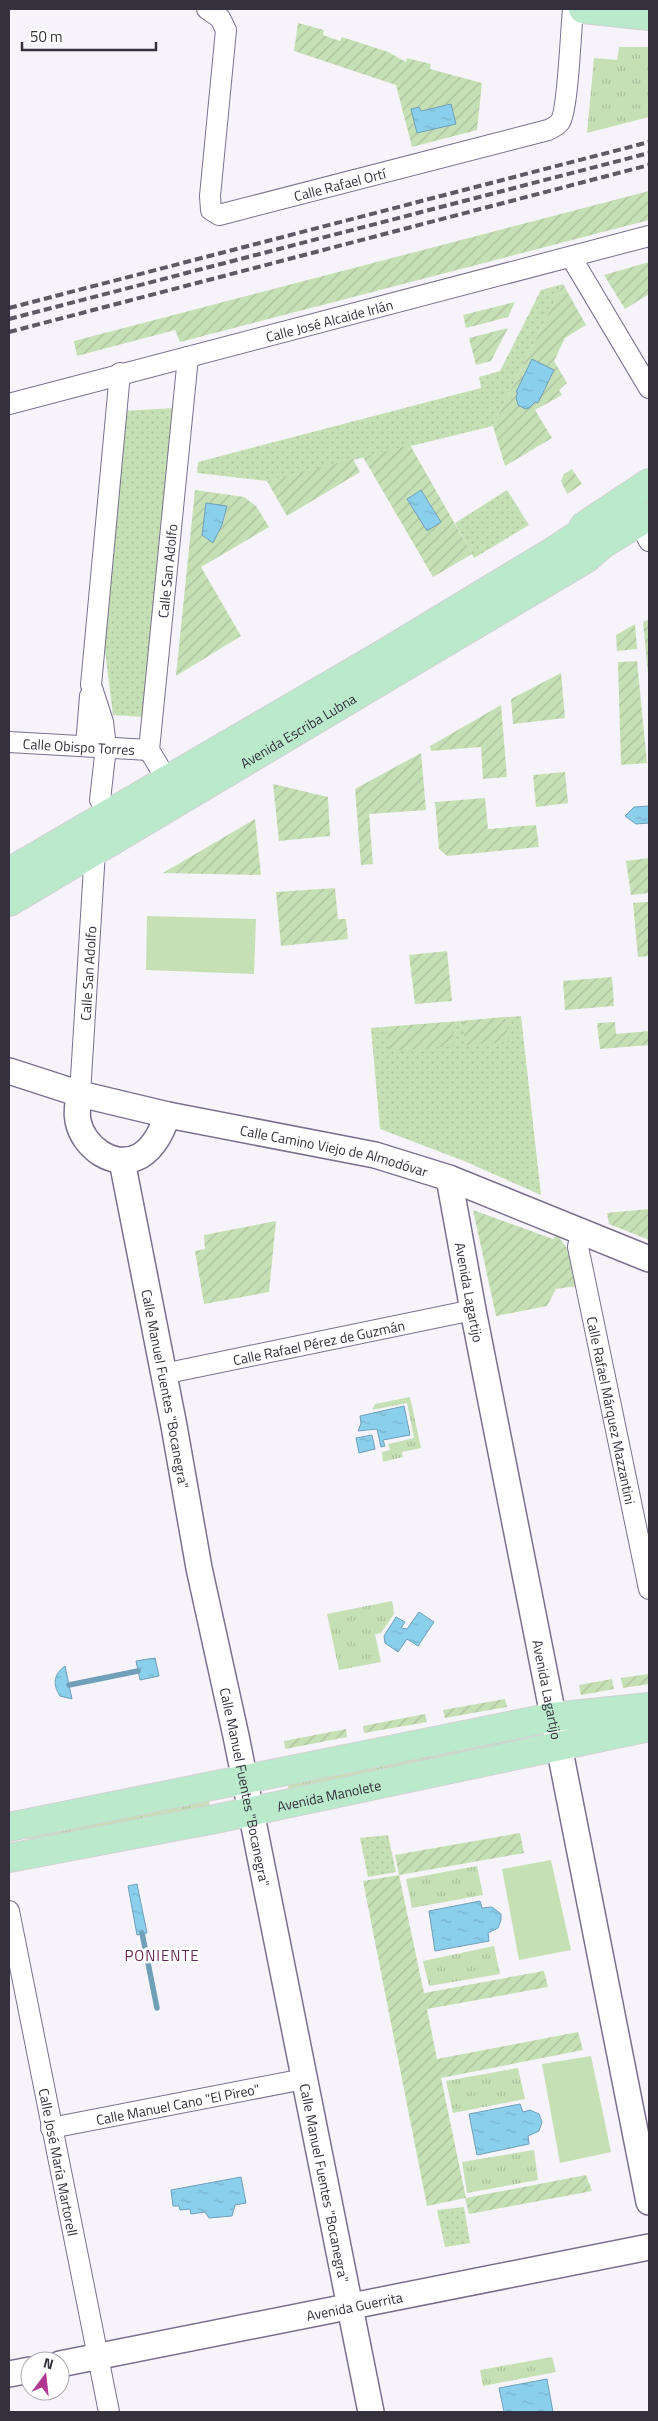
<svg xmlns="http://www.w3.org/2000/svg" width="658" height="2421" font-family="'Titillium Web',sans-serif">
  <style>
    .grass { fill: url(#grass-tufts) }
    .park { fill: url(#park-dots) }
    .garden { fill: url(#garden-furrows); fill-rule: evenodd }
    .pitch { fill: #c6e0b5 }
    .water { fill: url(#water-ripples); stroke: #709fb8 }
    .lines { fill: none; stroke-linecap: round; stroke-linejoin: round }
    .stream { stroke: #709fb8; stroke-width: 5.5 }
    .minor-casing { stroke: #7a708e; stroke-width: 22 }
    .tertiary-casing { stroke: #7a708e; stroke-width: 28 }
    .primary-casing { stroke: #d2d1d4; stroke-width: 30 }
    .minor { stroke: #fff; stroke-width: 20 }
    .tertiary { stroke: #fff; stroke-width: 25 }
    .primary { stroke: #bae9cb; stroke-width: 28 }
    .rail { stroke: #5d5965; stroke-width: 4; stroke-dasharray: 8 4; stroke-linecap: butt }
    .labels { text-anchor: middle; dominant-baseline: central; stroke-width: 5; stroke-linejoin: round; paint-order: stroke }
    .street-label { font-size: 14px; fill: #34303d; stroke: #fff }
    .neighbourhood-label { font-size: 15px; letter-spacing: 1px; fill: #652b54; stroke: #fff }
  </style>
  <defs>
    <pattern id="grass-tufts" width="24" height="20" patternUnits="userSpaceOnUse" patternTransform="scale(1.25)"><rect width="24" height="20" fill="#c6e0b5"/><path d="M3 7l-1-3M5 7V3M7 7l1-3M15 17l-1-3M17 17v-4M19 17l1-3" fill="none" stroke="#abc09d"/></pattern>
    <pattern id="park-dots" width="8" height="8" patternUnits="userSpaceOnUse" patternTransform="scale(1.25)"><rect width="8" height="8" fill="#c6e0b5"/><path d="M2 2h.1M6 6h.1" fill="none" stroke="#abc09d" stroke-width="1.8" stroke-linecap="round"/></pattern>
    <pattern id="garden-furrows" width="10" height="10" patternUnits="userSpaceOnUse" patternTransform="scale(1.25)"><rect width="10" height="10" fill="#c6e0b5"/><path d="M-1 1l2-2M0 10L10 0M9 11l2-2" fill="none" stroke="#abc09d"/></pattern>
    <pattern id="water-ripples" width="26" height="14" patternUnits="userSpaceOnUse" patternTransform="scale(1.25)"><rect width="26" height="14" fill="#8acfec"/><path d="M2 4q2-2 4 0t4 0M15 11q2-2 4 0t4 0" fill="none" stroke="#78b2cb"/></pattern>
  </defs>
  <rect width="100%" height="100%" fill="#f6f4fa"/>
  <path class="grass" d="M619,47H649V117L587,133L594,58L617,60Z
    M410,1397L421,1448L402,1452L403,1457L383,1462L382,1452L390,1450L388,1444L414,1438L407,1403L372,1410L375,1404Z
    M392,1601L394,1614L381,1633L375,1634L381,1662L339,1670L327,1614Z
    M518,1734L520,1746L289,1791L287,1780Z
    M208,1795L210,1808L30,1843L27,1831Z
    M477,1866L483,1895L412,1908L406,1879Z
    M494,1946L500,1974L429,1986L423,1961Z
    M518,2068L525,2099L453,2113L446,2081Z
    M534,2150L538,2180L467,2193L462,2162Z
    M552,2357L556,2372L483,2386L480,2370Z"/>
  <path class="park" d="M563,284L493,426L267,481L197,473L198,462L481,388L479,377L500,371L541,290Z
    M175,408L144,717L113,715L102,626L122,411Z
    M507,490L529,525L474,558L455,523Z
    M521,1016L541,1195L464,1161L380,1129L371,1028Z
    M388,1835L396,1872L368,1877L360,1838Z
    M464,2207L470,2243L445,2247L437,2210Z"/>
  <path class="garden" d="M298,23L324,30L323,35L340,41L342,37L388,52L406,62L407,58L431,64L430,69L482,83L477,130L412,147L396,85L294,51Z
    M649,191V220L180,342L175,330L77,356L74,341Z
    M649,262V294L625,309L604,275Z
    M563,284L586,325L565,338L554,361L567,383L559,390L562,395L535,410L552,438L505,466L493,426ZM554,369L535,401L516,397L518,393Z
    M515,302L508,317L466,328L463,315Z
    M508,328L491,361L476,365L469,338Z
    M410,445L472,554L433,577L363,457Z
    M353,459L360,472L287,516L267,481Z
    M572,469L582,484L567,494L561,481L564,474Z
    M195,490L244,497L256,506L269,527L201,567L241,636L176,676ZM225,517L213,542L202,535Z
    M649,619V685L643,622Z
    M635,624L637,649L617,651L616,635Z
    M637,661L647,763L621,765L618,662Z
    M561,673L565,718L513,724L511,699Z
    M501,705L507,777L483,779L481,747L431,751L430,746Z
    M421,753L426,810L369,814L373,864L361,865L355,789Z
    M565,772L568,803L536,807L533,775Z
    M273,784L328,797L330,836L279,841Z
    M485,798L488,829L536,825L539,847L447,856L439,849L435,802Z
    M255,819L261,875L163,873Z
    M649,858V893L631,895L626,861Z
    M335,888L338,919H346L348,939L281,946L276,892Z
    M649,902V956L638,957L633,903Z
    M447,951L452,1001L415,1004L409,955Z
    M612,977L614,1006L565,1010L563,981Z
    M505,1017L509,1042L465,1045L463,1021Z
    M451,1022L454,1046L389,1051L387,1027Z
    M615,1022L616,1034L649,1031V1045L600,1049L597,1023Z
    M649,1209V1240L609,1224L607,1213Z
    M473,1210L553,1239L557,1235L567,1248L577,1286L556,1289L547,1306L496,1316Z
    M276,1221L269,1292L204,1304L195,1251L205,1249L204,1235Z
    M648,1674L649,1684L623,1688L621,1678Z
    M612,1679L614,1689L581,1695L579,1685Z
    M505,1699L507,1707L445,1718L443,1710Z
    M425,1714L427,1722L364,1733L363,1726Z
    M346,1729L347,1737L285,1749L284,1741Z
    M520,1833L524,1853L399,1875L424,1993L544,1971L548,1987L427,2009L437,2059L578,2032L583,2050L441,2078L466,2198L586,2175L592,2191L469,2214L465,2198L427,2206L363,1881L399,1875L395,1855Z"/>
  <path class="pitch" d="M147,916L256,919L254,974L146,970Z
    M551,1860L571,1950L519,1960L502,1869Z
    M591,2056L611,2152L560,2163L542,2064Z"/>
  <path class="water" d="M451,104L456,124L417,133L411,109L419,107L421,111Z
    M532,359L554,370L538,403L535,402L529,408L525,409L518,405L516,397L518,393L516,392Z
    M421,490L441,522L427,531L407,499Z
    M206,503L227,506L222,525L213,543L202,535Z
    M649,806V823L636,824L625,816L634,807Z
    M404,1406L410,1435L383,1440L385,1446L381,1447L377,1429L358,1431L361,1424L360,1416Z
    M372,1435L375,1449L359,1453L356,1438Z
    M419,1612L434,1622L418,1646L407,1639L398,1652L385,1643L384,1636L396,1617L405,1622L401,1628L407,1629Z
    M155,1658L159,1676L140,1680L136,1661Z
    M65,1666L72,1699L60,1696C52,1684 54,1674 65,1666Z
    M137,1884L147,1933L137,1935L128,1886Z
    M480,1901L482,1908L492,1907L501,1914V1920L498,1928L488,1933L489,1941L435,1951L429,1911Z
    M520,2104L523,2112L530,2110L539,2114L542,2122L539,2131L528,2136L529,2144L477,2155L469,2114Z
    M241,2177L246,2203L235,2205L232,2216L209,2218L205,2212L191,2214L190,2209L180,2210L179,2206H173L171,2190Z
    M547,2379L553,2412H504L499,2388Z"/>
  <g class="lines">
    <path class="stream" d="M69,1685L138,1671
      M142,1933L157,2008"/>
    <g class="minor-casing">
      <g id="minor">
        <path id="s1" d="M207,9L220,18L226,30L210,196L211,210L219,215L548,130C552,128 557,126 560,122C568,111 571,27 573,9"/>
        <path d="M571,257L649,388"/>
        <path d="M120,373L91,685L103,722L106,747L100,800L109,813L123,818"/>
        <path id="s2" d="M9,404L649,236"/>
        <path d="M644,531L649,541"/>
        <path id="s3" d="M9,742L149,750"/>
        <path d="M86,746L90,696"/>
        <path id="s4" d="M167,780L149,750L188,357"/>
        <path id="s5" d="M80,1094L95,851"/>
        <path id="s6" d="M581,1232L578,1247L649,1589"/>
        <path id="s7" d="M163,1374L473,1310"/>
        <path id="s8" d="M9,1911L109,2412"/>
        <path id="s9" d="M51,2128L304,2079"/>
      </g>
    </g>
    <g class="tertiary-casing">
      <g id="tertiary">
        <path id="s10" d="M9,1071L80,1094L168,1115L375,1155L449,1178L649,1259"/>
        <path d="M80,1094C78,1103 76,1112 78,1121C83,1147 114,1170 140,1156C155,1147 162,1130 168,1115"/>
        <path id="s11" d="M122,1161L174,1426L199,1568L236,1736L371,2412"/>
        <path id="s12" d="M449,1178L473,1310L649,2202"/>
        <path id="s13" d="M60,2364L649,2247"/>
        <path d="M9,2374L30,2370"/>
      </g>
    </g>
    <g class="primary-casing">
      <g id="primary">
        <path d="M583,9L649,16"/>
        <path d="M9,872L385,653L552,552L581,533L584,526L649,483"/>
        <path id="s14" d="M9,902L587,558L603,544L649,516"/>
        <path d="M9,1827L553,1717L649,1707"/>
        <path id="s15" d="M9,1858L220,1818L649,1727"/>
      </g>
    </g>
    <use href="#minor" class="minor"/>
    <use href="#tertiary" class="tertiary"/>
    <use href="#primary" class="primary"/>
    <path class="rail" d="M9,308L649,142
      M9,319L649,153
      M9,332L649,165"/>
  </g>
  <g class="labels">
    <g class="street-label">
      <text stroke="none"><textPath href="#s1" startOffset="344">Calle Rafael Ortí</textPath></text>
      <text stroke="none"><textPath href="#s2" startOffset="331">Calle José Alcaide Irlán</textPath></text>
      <text stroke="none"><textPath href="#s4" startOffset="215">Calle San Adolfo</textPath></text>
      <text stroke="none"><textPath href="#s14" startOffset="336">Avenida Escriba Lubna</textPath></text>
      <text stroke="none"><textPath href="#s3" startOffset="70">Calle Obispo Torres</textPath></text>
      <text stroke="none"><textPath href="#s5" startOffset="121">Calle San Adolfo</textPath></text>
      <text stroke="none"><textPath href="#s10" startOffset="335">Calle Camino Viejo de Almodóvar</textPath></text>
      <text stroke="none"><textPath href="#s12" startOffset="116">Avenida Lagartijo</textPath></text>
      <text stroke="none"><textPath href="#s7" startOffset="159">Calle Rafael Pérez de Guzmán</textPath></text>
      <text stroke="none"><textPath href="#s11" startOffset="232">Calle Manuel Fuentes "Bocanegra"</textPath></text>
      <text stroke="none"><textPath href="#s6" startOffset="182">Calle Rafael Márquez Mazzantini</textPath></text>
      <text stroke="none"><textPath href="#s12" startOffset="521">Avenida Lagartijo</textPath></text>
      <text stroke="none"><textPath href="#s11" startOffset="638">Calle Manuel Fuentes "Bocanegra"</textPath></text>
      <text stroke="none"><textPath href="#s15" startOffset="326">Avenida Manolete</textPath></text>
      <text stroke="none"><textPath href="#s9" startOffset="129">Calle Manuel Cano "El Pireo"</textPath></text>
      <text stroke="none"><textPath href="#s8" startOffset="256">Calle José María Martorell</textPath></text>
      <text stroke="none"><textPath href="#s11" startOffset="1042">Calle Manuel Fuentes "Bocanegra"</textPath></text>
      <text stroke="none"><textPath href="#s13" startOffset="300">Avenida Guerrita</textPath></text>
    </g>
    <g class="neighbourhood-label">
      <text x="162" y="1955">PONIENTE</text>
    </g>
  </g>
  <rect width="658" height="2421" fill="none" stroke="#34303d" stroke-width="20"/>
  <g transform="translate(45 2376) rotate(15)"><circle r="24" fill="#ffffff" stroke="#aeacb1"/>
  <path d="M0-4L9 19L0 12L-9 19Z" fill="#b03a91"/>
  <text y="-8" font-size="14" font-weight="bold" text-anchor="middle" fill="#34303d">N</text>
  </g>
  <path d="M22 42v8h134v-8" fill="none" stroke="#34303d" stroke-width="2.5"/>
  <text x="30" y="42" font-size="15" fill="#34303d" stroke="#ffffff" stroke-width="4" paint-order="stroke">50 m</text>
</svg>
